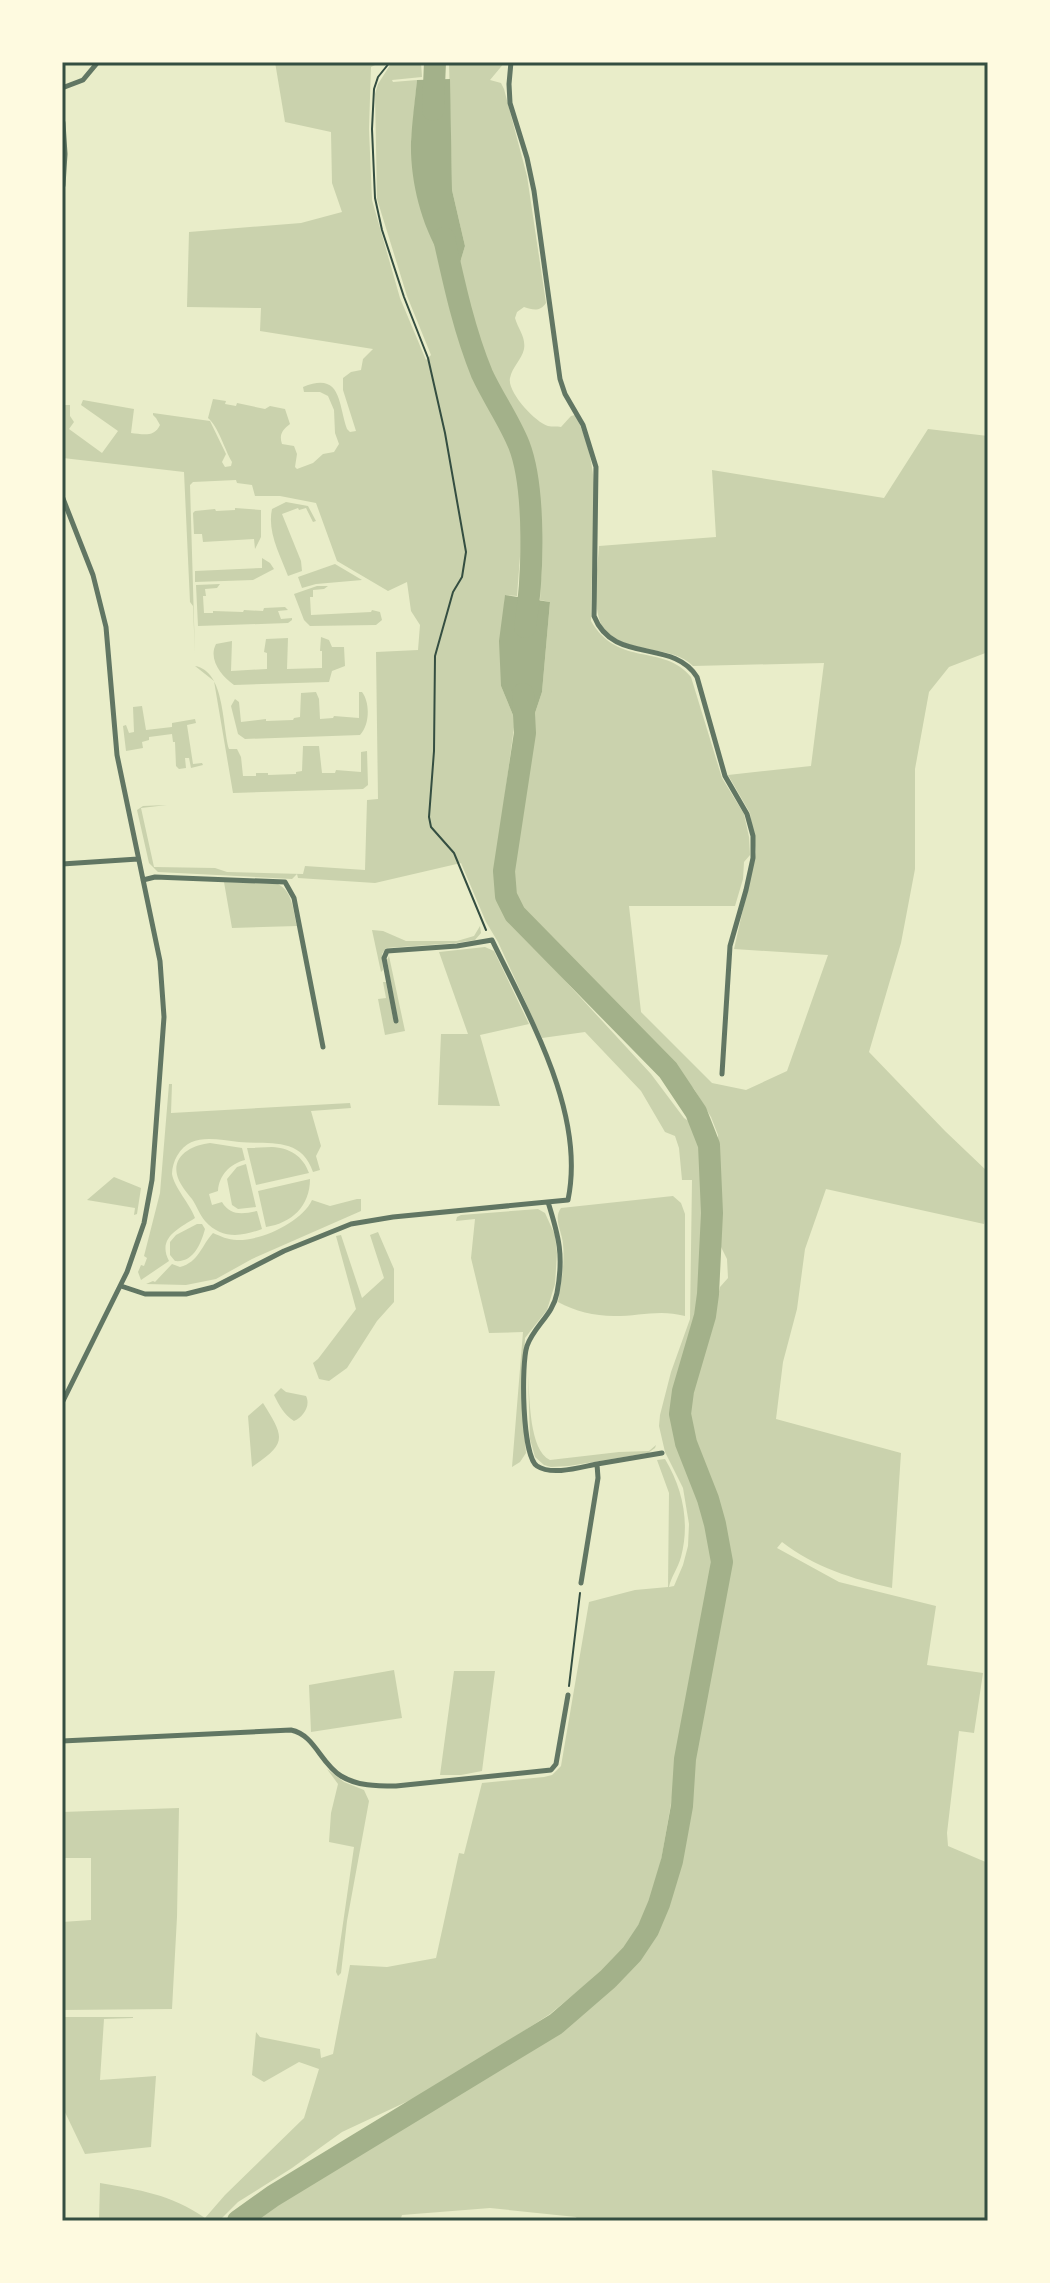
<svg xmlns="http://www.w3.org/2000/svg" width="1050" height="2283" font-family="Helvetica,sans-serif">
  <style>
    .green { fill: #cad2ad }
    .water { fill: #a3b18a }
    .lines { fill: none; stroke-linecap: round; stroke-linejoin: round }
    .river { stroke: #a3b18a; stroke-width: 22 }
    .path { stroke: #344e41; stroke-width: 2 }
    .minor { stroke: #617663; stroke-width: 5 }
    .tertiary { stroke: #617663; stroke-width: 7 }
    .neatline { fill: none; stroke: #344e41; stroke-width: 3 }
  </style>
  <rect width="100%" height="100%" fill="#e9edc9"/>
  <path class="green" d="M275,62H381L371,67L369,129L372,200L400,298L426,360L431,355L407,296L377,199L375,94L378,84L392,62H421L422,77L392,80L393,82L417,80L411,144L437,252L448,267L453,306L476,377L515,452L523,517L517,596L505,595L501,686L515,720L496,862C497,884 501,903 512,923L651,1074L684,1118L693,1124L700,1138L703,1158L705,1215L704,1244L700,1258L698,1316L676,1390L673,1422L676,1434L702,1501L714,1553V1570L706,1602L661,1861L651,1898L632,1939L601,1972L550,2014L436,2088L342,2132L292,2168L238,2202L219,2221H99L100,2183C139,2190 171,2194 205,2218L225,2195L304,2118L319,2069L299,2062L264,2082L252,2075L256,2032L260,2037L320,2049L321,2058L333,2054L350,1965L387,1967L436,1958L459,1853L464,1854L482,1783L544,1777L552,1775L561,1766L589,1602L635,1590L668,1587L669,1493L657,1460L665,1459C683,1489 690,1523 681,1557C678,1568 671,1577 669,1587L674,1586L683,1565L688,1546L689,1524L683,1488L665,1452L659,1426L660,1415L671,1372L690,1319L692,1180H682L679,1148L675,1136L665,1132L641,1091L585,1032L542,1038L498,942L486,922L461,863L375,883L298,878L297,874L292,879L158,872L149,863L137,810L143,806L167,805L141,808L154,867L215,868L227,872L303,874L305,866L365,870L367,800L378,799L376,652L418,650L420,625L411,611L407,582L388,591L337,561L316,503L280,496H255L252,485L237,483L236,480L193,482L190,485L195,655L193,606L190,602L184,472L63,458V398V405H70V416L74,422L69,429L102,453L118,431L81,405L83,400L134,409L131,433C142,434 154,438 160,425L156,418L153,415V413L210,421L226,454L222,462L225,467L231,466L232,462C225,450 218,426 208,418L213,399L226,401L225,404L236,406L237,403L265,409L270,406L285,409L290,424C282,430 279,435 282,444L294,446L297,454L295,467L297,469L313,463L323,454L334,452L339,444L335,433L334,410L328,396L320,392H304L303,387C342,371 338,404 347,429L350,432L356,431L343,390V378L351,372L361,370L363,359L373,349L260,331L261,308L187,307L189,232L301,223L342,212L332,183L331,132L285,122Z
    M449,62H505L490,80L501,83L504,89L527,176L546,303C540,312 533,310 524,307L517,312L515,318C518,329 526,337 524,349C522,359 512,367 510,378C507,392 535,422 548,426C552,427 557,426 561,427L571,416L575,415C609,478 589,553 591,621C618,668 664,643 691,677L722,778L744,814L749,837L750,855L744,862L743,879L735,906H629L641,1012L712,1083L746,1090L787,1071L828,955L734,949L756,852L750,813L728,775L811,766L824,663L693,666C682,655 668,653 653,650C639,647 623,644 611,636C588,622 598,569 599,546L716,537L712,470L884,498L928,429L988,436V652L949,667L929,692L915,769V869L901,943L869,1052L945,1131L988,1172V1202L984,1224L826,1189L805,1249L797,1309L783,1362L776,1419L901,1453L892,1588C853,1579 814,1567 782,1542L777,1548L839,1582L936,1606L927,1665L983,1673L974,1733L959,1731L947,1833L948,1846L988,1863V2221H578L576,2217L490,2208L402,2215L400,2221H247L292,2190L353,2151L498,2069L555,2032L612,1984L636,1957L652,1934L665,1905L678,1862L690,1808L692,1759L719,1609L728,1572V1554L722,1523L714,1497L691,1434L687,1406L689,1393L709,1337L720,1287L728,1278L727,1259L719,1243L720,1221L718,1135L711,1117L694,1089L633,1024L522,912L513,892L509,869L529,760L532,722L542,692L550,602L540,600L542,561L534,487L525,444L490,372L467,302L459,266L465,246L452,190Z
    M286,502L308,506L316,521L313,522L306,508L299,510L298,508L282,514L301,561L302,571L288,576C280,555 267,532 272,509Z
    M235,508L261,510V537L255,549L254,539L203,542L202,534H194L193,513L195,511L215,509L216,511L235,510Z
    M262,558L270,563L274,569L253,580L195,582V571L262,568Z
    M335,564L362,580L316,584L302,588L298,577Z
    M220,584L217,588L205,589L206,596H203L204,613H213V611L243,612L244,610L263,611L264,608L285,607L288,610L278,611L281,619L292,618V620L288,623L198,626L196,585Z
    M317,586H328L324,589L313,590V597H310L311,615L371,612L372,610L380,612L382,620L376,625L310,626L304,620L294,594Z
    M321,637L329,640L332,647H344L345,666L332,671L329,682L234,685C221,676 208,659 216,644L232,641L231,671L267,669V653L264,652L266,639L288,638L287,669L322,668V651H320Z
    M195,666C225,671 222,725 229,749H237L241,757L243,776H256V773H268V775L296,774V772L302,771L303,746H319L322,773H335L336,770L361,772V752L367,751L368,785L363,789L233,793L214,681Z
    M316,692L319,699L320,719L333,718L334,716L359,718V692H362C370,702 370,725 360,735L245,739L238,734L231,706L235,699L239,702L241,722L266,719V721L293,720L294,718L300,717L301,693Z
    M142,706L146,730L172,727V723L195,719L196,723L187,725L193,764L202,763L203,765L191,768L189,758H185L186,768L179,769L176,766L175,742H173L172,734L149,737V740L142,742L143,748L126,751L123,726L126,725L129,733L134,732L133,707Z
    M224,882L278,884C293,892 293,911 297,926L232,928Z
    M480,926L481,933L475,940L456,943L386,948L382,954L383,970L381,972L372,930L383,931L406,941H457L474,936Z
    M485,947L494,951L529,1024L480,1035L500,1106L438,1105L441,1034H468L439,952Z
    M389,956L405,1031L385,1035L378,999L386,998L383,982H386L394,1023H398L387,960Z
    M169,1084H172L171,1113L350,1103L351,1108L311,1111L321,1146L316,1156L320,1170L313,1172C301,1136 268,1145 239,1142C216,1140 191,1132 177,1156C174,1161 172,1168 172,1174C174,1187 190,1204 195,1218C178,1229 157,1238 169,1261L141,1280L138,1272L141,1265L144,1266L147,1258L144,1256L160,1193Z
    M210,1143L242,1148L245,1160C230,1164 219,1175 218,1191L209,1194L212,1205L222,1202C230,1216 243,1214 257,1211L262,1229C241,1237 221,1239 205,1221C199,1214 197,1206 192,1199C187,1193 181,1186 178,1178C170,1156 192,1145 210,1143Z
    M272,1147C290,1148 303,1156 309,1173L256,1185L247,1148Z
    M246,1164L256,1207L238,1209L232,1205L227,1179L237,1167Z
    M114,1177L141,1188L137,1214L134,1215L135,1208L87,1200Z
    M310,1179C310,1206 292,1223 266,1227L258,1191Z
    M673,1196L681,1203L685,1214V1316C660,1309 640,1316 614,1316C594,1316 575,1311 558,1302C561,1284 565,1264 563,1244C562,1231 553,1219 561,1208Z
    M357,1199H361V1211L252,1259L216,1279L186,1285L146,1284L153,1281L155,1282L172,1264L180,1267C199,1262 201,1246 213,1233C220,1236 228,1240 237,1240C261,1241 302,1222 312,1200L330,1206Z
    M538,1209L545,1213L555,1235L557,1253L555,1284L547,1310L525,1338L522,1405L526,1453L520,1462L512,1467L523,1332L489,1333L471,1258L475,1219L456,1221L457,1217L461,1215Z
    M197,1224H202L205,1229C201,1244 193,1263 175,1261L170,1255V1242L176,1235Z
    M378,1232L394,1269V1302L377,1321L347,1368L329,1381L319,1379L313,1363L318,1359L356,1309L336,1236L341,1235L362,1298L384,1278L370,1235Z
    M528,1376C530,1399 529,1450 550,1460L619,1452L649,1451L656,1445L655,1448L648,1453L569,1466L551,1467L544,1465L535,1457L530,1439Z
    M281,1388L286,1392L306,1396C311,1406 303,1417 294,1421C284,1415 279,1405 274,1395Z
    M263,1403C285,1438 287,1443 252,1467L248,1416Z
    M394,1670L402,1718L311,1732L309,1685Z
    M454,1671H495L482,1771L461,1775H440Z
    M327,1769L344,1782L364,1790L369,1801L347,1921L341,1973L338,1976L336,1972L354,1847L329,1842L331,1813L338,1784Z
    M179,1808L177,1917L172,2009L62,2010V1922L91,1920V1858H62V1812Z
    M62,2017H133V2018L104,2019L100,2080L156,2076L151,2147L85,2154L62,2106Z"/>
  <path class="water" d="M450,79L452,190L465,246L459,266L448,267C423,233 410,184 411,142C412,121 415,100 417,80Z
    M505,595L550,602L542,692L532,722L515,720L501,686L499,641Z"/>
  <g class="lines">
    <path class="river" d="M433,110L435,62
      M444,238C454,283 464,330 482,374C493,398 509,420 519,445C536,489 533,580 525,627
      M238,2221L273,2196L556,2024L608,1979L632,1954L648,1930L659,1904L672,1861L682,1806L685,1759L722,1562L715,1524L708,1499L686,1443L680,1414L683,1391L705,1316L708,1294L712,1213L709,1145L696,1112L668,1070L515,914L506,896L504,871L525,733L523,694"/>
    <path class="path" d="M390,62L378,77L374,89L372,129L375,198L382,230L404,297L428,358L445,433L466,552L462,577L453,592L435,656L434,751L429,817L431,827L454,853L486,930
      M569,1686L580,1593"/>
    <path class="minor" d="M511,62L509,84L510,103L527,158L534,191L560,379L565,394L583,425L596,467L594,616C613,665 673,638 697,677L725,776L747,814L753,836V858L746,890L730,946L722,1074
      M62,88L83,80L98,62
      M62,496L93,575L106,627L117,755L160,961L164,1017L152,1180L144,1223L127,1272L62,1403
      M62,864L138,859
      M143,880L155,877L285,882L294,898L323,1047
      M548,1202C559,1237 564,1256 557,1293C553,1315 534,1326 527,1346C521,1364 522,1456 537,1466C552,1476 581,1467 597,1464L598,1478L581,1583
      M121,1286L145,1294H186L214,1287L284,1251L351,1224L393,1217L568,1200C586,1113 529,1017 492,940L457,946L387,951L384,958L396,1021
      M597,1464L662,1453
      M62,1741L291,1730C315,1735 320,1763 341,1776C357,1786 377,1786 396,1786L551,1770L556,1764L568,1695"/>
    <path class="tertiary" d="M62,123L64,154L62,185"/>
  </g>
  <rect width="1050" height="2283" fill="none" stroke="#fefae0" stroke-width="128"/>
  <rect x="64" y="64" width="922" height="2155" class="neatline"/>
</svg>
